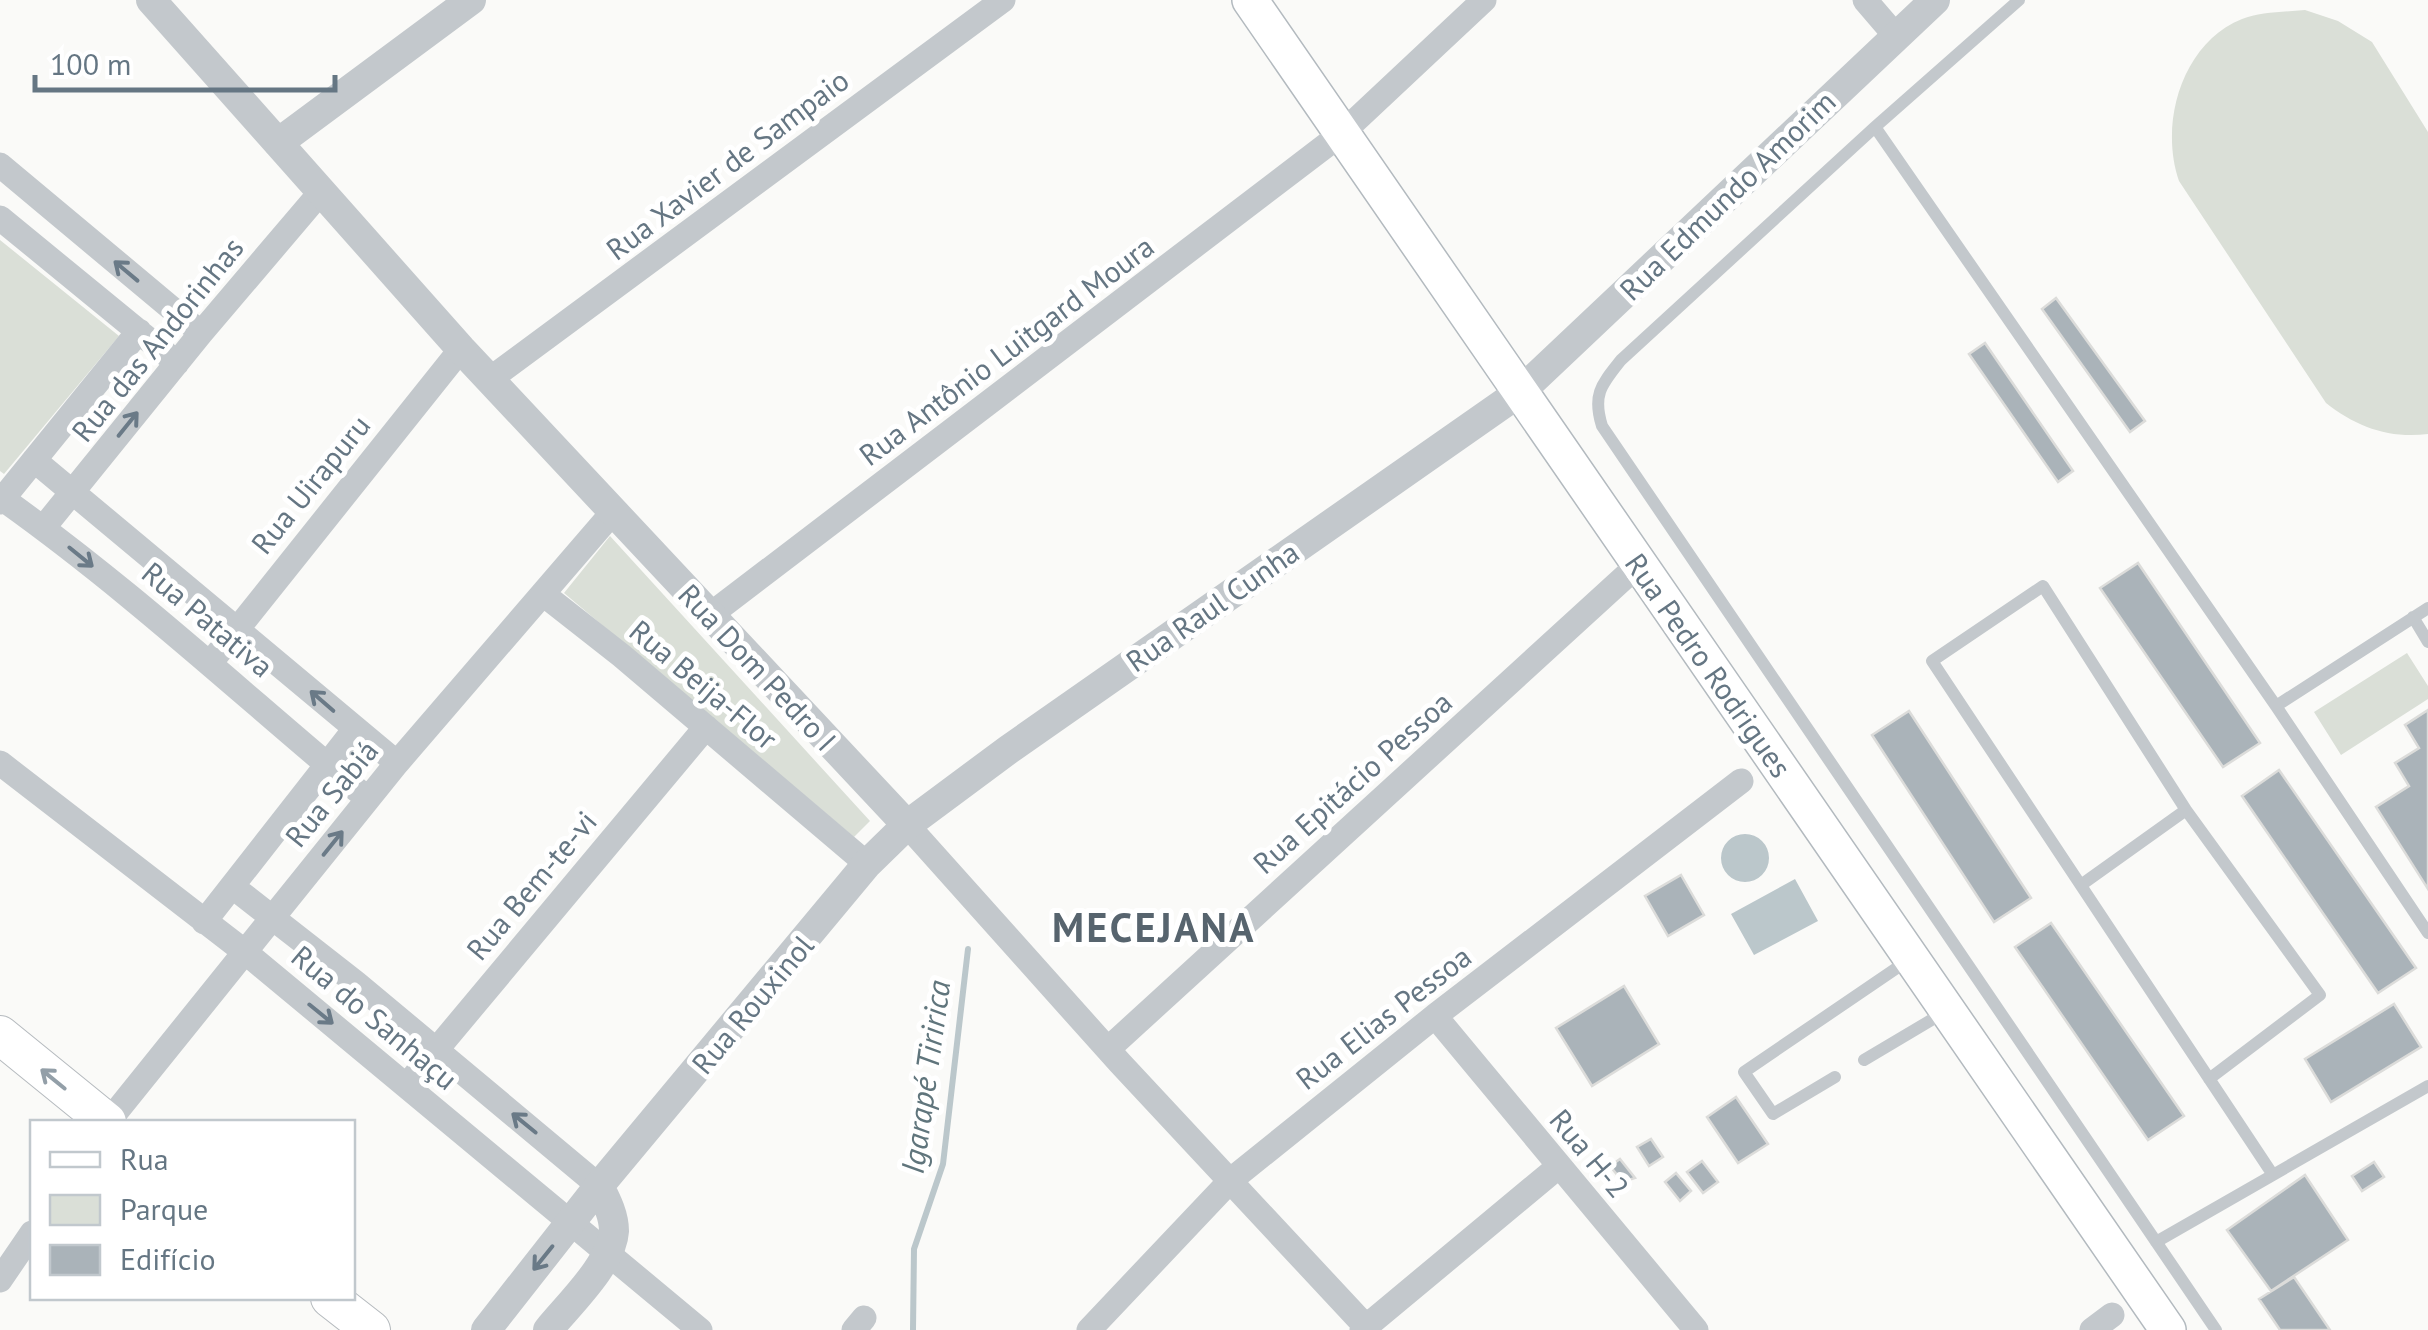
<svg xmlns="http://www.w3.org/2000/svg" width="2428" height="1330" font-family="'PT Sans',sans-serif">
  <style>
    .green { fill: #dadfd7 }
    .water { fill: #bbc7cb }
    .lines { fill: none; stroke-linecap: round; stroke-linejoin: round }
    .stream { stroke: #bbc7cb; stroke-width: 6 }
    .building { fill: #aab3b9; stroke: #dcdcda; stroke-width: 2.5 }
    .secondary-casing { stroke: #b3babf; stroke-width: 38 }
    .primary-casing { stroke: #b5babe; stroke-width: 40 }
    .service { stroke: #c3c8cc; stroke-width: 12 }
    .minor { stroke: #c3c8cc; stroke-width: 25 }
    .tertiary { stroke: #c3c8cc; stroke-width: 30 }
    .secondary { stroke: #fff; stroke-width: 35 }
    .primary { stroke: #fff; stroke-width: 38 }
    .oneway { stroke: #6a7a87 }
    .oneway2 { stroke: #939fa8 }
    .labels { text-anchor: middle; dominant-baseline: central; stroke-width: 10; stroke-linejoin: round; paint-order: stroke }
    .street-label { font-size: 30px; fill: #657683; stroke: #fff }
    .water-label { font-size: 32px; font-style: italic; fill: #60757c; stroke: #fff }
    .district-label { font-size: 40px; font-weight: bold; letter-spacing: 2.5px; fill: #57646e; stroke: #fff }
  </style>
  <rect width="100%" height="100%" fill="#fafaf8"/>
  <path class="green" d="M2305,10L2338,21L2372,42L2428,132V434C2390,439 2356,427 2326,403L2179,181C2159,123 2182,43 2242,19C2260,12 2285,12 2305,10Z
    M0,240L119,336L4,474L0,471Z
    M610,536L870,821L854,837L564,593Z
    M2407,653L2428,686V699L2341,755L2314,712Z"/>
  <path class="water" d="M1721 858a24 24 0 1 1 48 0a24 24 0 1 1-48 0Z
    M1795,879L1818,921L1754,955L1731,914Z"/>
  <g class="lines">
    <path class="stream" d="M913,1330L914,1249L943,1164L968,949"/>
  </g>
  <path class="building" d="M2056,298L2145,421L2130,432L2042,309Z
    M1985,343L2073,471L2058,482L1969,354Z
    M2138,563L2260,743L2223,767L2100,588Z
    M2428,710V889L2376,807L2409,786L2395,763L2419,748L2405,725Z
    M1909,711L2031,898L1994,922L1872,735Z
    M2279,770L2416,968L2378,993L2242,796Z
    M1681,875L1704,915L1668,936L1645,896Z
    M2051,923L2184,1116L2148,1140L2015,947Z
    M1624,986L1659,1044L1592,1086L1556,1028Z
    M2394,1004L2421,1047L2331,1102L2305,1059Z
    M1736,1097L1768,1144L1738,1163L1707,1117Z
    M1651,1139L1663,1157L1649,1166L1637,1147Z
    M1620,1159L1635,1178L1623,1182L1610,1166Z
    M1702,1161L1718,1182L1703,1193L1687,1172Z
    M2374,1162L2384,1177L2362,1191L2352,1176Z
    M1676,1173L1691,1191L1680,1201L1665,1182Z
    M2305,1175L2348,1240L2271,1291L2227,1230Z
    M2294,1277L2330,1330H2280L2259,1299Z"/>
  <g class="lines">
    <g class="secondary-casing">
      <path id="secondary" d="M1250,0L2168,1330"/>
    </g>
    <g class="primary-casing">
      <path id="primary" d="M0,1035L107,1122
        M330,1298L371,1330"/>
    </g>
    <path class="service" d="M2019,0L1875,127L1621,360C1602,384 1592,394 1602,426L2216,1330
      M1875,127L2276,706L2428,933
      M2413,617L2428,642
      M2276,706L2428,608
      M2081,885L2186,810
      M1864,1060L1943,1013
      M1835,1077L1773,1114L1744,1072L1910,959
      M2209,1079L2320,995L2186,810L2043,586L1932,661L2273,1175
      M2156,1242L2428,1086"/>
    <path class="minor" d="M1865,0L1895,35
      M0,165L201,333
      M0,218L177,363
      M490,379L1003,0
      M34,460L397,763
      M0,497C130,589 245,697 368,799
      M0,502L139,331
      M44,527L201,333L320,193
      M543,594L622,656L867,864
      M710,615L1341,134L1484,0
      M211,662L461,349
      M0,763L245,952L700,1330
      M907,825L1120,1063L1369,1330
      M233,887L356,983L599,1186
      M204,922L355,729
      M1435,1016L1696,1330
      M1108,1049L1639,564
      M407,1085L706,727
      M108,1122L397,763L613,512
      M0,1280L32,1233
      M854,1330L864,1318
      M1089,1330L1231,1180L1435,1016L1741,781
      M1362,1330L1558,1167
      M2092,1330L2112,1315"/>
    <path class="tertiary" d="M151,0L461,349L907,825
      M278,143L471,0
      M486,1330L599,1186L867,864L907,825L1008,750L1520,392L1935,0
      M548,1330C568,1305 612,1264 614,1231C614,1215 606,1200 599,1186"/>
    <use href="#secondary" class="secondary"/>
    <use href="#primary" class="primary"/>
  </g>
  <defs><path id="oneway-shaft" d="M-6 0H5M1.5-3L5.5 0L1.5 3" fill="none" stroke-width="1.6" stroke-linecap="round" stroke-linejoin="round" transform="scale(2.5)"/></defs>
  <g class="oneway">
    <use href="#oneway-shaft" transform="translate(126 271) rotate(-140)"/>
    <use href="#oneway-shaft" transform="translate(128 424) rotate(-51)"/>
    <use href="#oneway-shaft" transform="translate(81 557) rotate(39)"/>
    <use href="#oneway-shaft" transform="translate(322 701) rotate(-139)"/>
    <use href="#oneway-shaft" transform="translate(333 843) rotate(-51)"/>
    <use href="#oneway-shaft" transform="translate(321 1014) rotate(39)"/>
    <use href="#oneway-shaft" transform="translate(524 1123) rotate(-141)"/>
    <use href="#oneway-shaft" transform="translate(543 1258) rotate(129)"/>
  </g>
  <use class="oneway2" href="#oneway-shaft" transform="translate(53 1079) rotate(-141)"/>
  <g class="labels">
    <g class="street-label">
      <text transform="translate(727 164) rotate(-37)">Rua Xavier de Sampaio</text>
      <text transform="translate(1727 195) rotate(-44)">Rua Edmundo Amorim</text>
      <text transform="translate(157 339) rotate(-51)">Rua das Andorinhas</text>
      <text transform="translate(1006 350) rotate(-37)">Rua Antônio Luitgard Moura</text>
      <text transform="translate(310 484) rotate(-51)">Rua Uirapuru</text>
      <text transform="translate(1212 606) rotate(-35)">Rua Raul Cunha</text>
      <text transform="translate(208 619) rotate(40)">Rua Patativa</text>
      <text transform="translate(1709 665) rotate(55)">Rua Pedro Rodrigues</text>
      <text transform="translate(758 667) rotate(47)">Rua Dom Pedro I</text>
      <text transform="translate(704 684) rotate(40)">Rua Beija-Flor</text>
      <text transform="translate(1352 782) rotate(-42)">Rua Epitácio Pessoa</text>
      <text transform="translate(331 793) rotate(-51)">Rua Sabiá</text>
      <text transform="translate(531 885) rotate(-50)">Rua Bem-te-vi</text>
      <text transform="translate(752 1004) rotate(-50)">Rua Rouxinol</text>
      <text transform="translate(375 1017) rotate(40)">Rua do Sanhaçu</text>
      <text transform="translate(1383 1017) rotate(-38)">Rua Elias Pessoa</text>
      <text transform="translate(1590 1153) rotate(50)">Rua H-2</text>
    </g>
    <g class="water-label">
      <text transform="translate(925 1077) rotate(-82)">Igarapé Tiririca</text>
    </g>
    <g class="district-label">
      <text x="1154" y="927">MECEJANA</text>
    </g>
  </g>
  <rect x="30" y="1120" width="325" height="180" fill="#ffffff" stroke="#c1c8cd" stroke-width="2.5"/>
  <rect x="50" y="1152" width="50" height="15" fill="#ffffff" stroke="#c1c8cd" stroke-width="2.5"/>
  <text x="120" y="1170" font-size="30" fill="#657683">Rua</text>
  <rect x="50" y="1195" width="50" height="30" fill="#dadfd7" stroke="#c1c8cd" stroke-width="2.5"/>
  <text x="120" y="1220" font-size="30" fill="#657683">Parque</text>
  <rect x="50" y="1245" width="50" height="30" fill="#aab3b9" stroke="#c1c8cd" stroke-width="2.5"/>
  <text x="120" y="1270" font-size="30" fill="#657683">Edifício</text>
  <path d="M35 75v15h300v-15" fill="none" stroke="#657683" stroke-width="5"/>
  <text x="50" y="75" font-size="30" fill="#657683" stroke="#ffffff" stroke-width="8" paint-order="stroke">100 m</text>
</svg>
